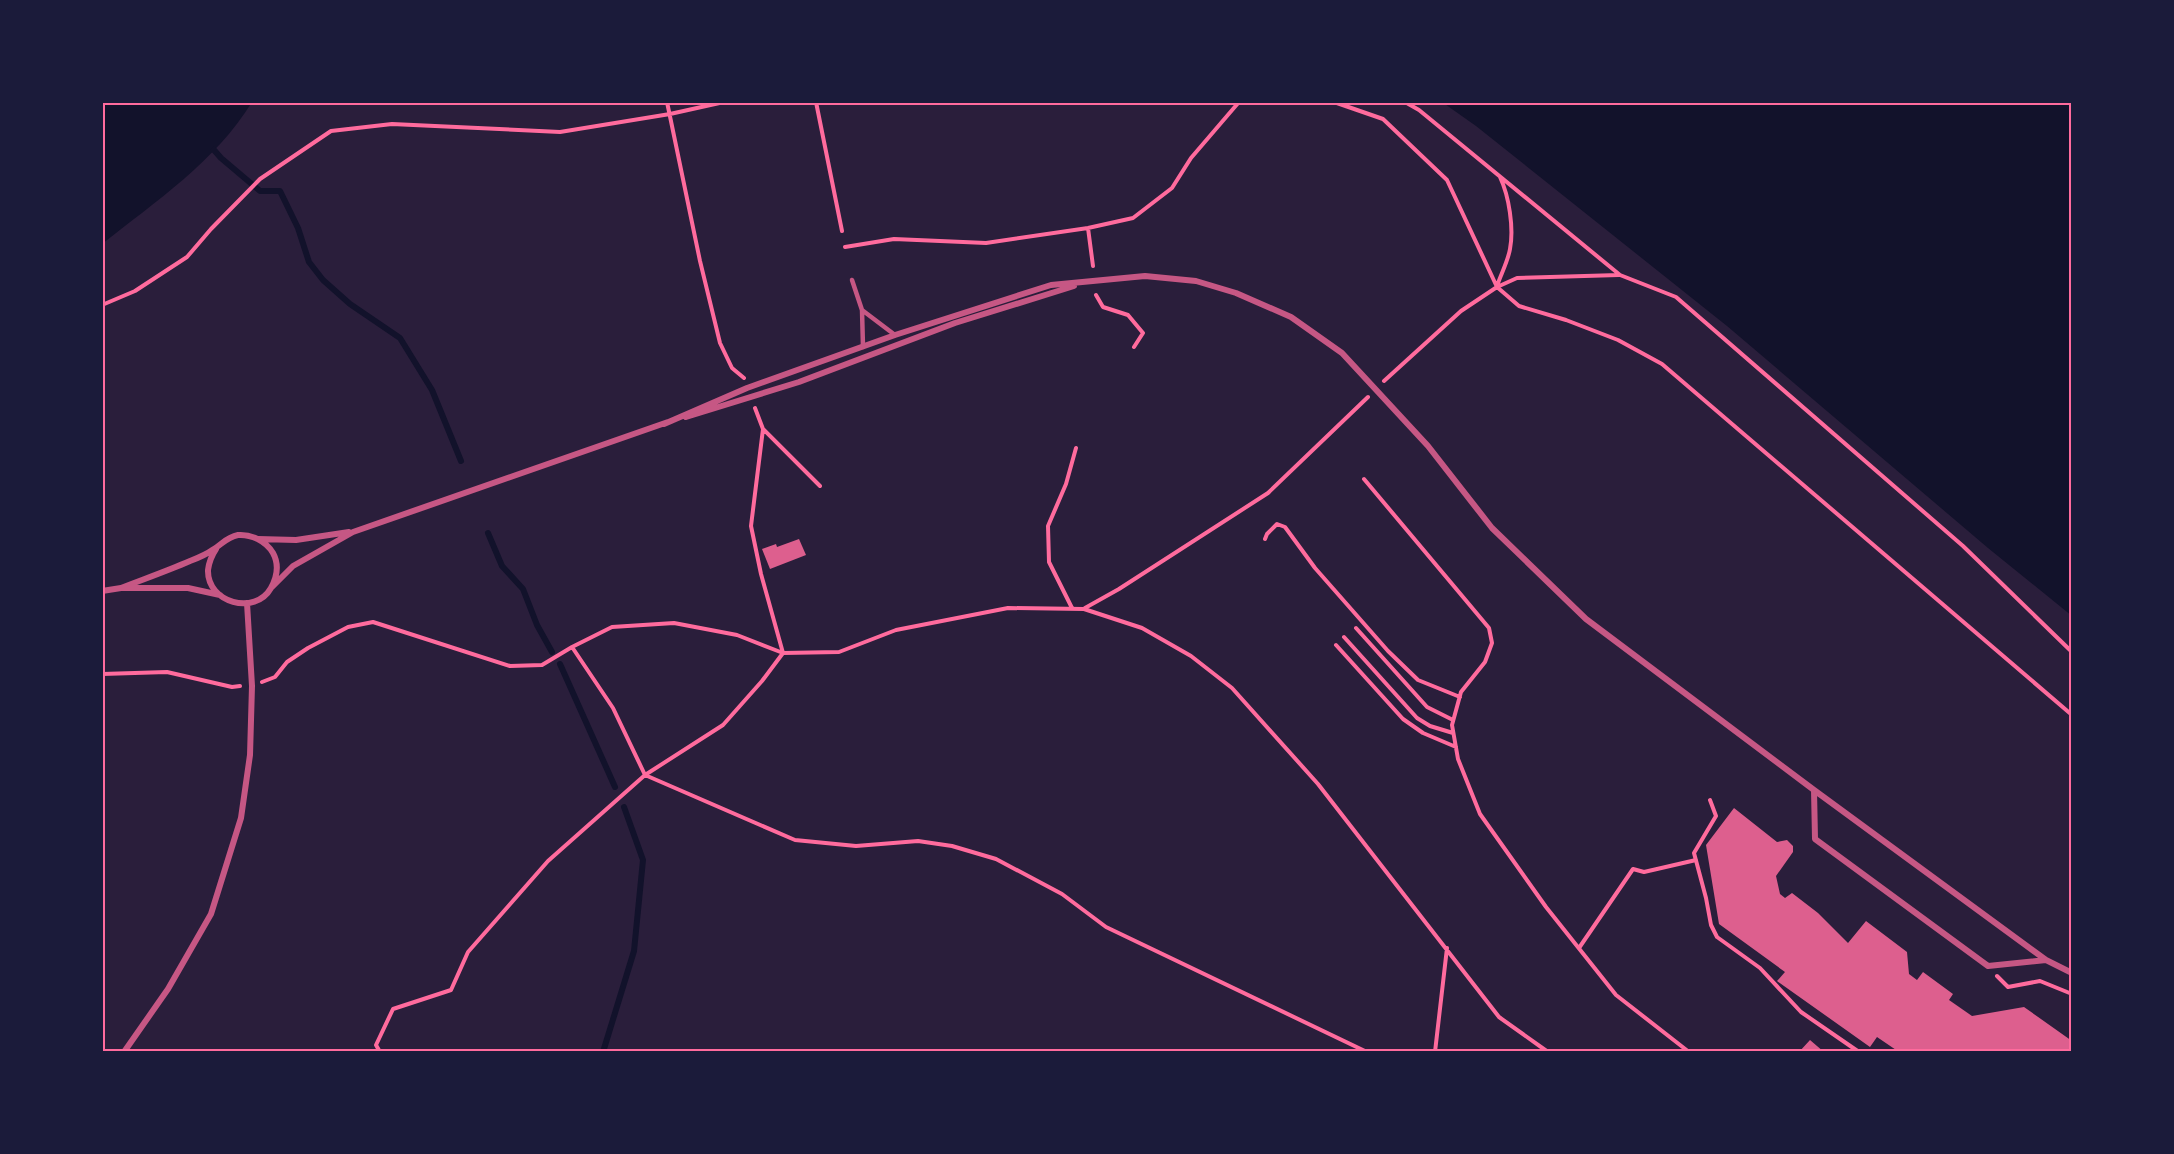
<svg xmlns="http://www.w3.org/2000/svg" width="2174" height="1154" font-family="'Titillium Web',sans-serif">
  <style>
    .green { fill: #2a1e3b }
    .water { fill: #12122b }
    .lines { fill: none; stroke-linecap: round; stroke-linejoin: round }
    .stream { stroke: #12122b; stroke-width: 6 }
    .building { fill: #dd5f8e }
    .path { stroke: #ff6b9d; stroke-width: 4 }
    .service { stroke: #c65784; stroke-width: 4.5 }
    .minor { stroke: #c65784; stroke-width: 6 }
    .neatline { fill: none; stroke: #ff6b9d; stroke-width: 2 }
  </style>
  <rect width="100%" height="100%" fill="#1b1b3a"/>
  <path class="green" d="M102,102H2072V1052H102Z"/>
  <path class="water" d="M102,102H252C216,161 155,202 102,244Z
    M1442,102H2072V616L1988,548L1727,326L1476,126Z"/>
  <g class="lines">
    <path class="stream" d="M214,150L221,158L260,191H280L298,228L309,262L323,280L350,304L400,338L432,390L461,461
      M488,533L502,566L523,589L537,625L552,652
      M560,664L615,787
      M603,1052L634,951L643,860L624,807"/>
  </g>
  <path class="building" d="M799,539L806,555L770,569L762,549L776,544L777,547Z
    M1734,808L1777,842L1787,840L1793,846V852L1776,876L1780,894L1785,898L1792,893L1818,913L1848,943L1866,921L1907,952L1909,974L1917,980L1923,972L1953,994L1949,1000L1972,1016L2024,1007L2072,1041V1052H1899L1877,1037L1870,1047L1777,981L1785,972L1719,924L1706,845Z
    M1810,1040L1824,1052H1799Z"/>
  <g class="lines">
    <path class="path" d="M667,102L700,261L720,343L732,368L744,378
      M816,102L842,231
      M1334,102L1383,119L1447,180L1497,287L1519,306L1566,320L1618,340L1662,364L2072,715
      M1405,102L1419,110L1620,275L1676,297L1963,546L2072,652
      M1088,228L1093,266
      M845,247L894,239L986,243L1088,228L1133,218L1172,188L1191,158L1239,102
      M1497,286C1501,274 1508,261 1510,249C1514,228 1509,196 1500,177
      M1096,295L1103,307L1128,315L1143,333L1134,347
      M102,305L135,291L187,257L211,229L260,179L331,131L392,124L560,132L670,114L724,102
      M1384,381L1461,311L1497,287L1517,278L1619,275
      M755,408L763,429L751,526L761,574L783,653L839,652L896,630L1008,608L1084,609L1142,628L1191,656L1232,688L1318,784L1499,1017L1548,1052
      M763,429L820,486
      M1364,479L1489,628L1492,643L1485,662L1461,692L1452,725L1458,759L1480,814L1546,907L1616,995L1689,1052
      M1265,539L1267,534L1277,524L1285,527L1315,568L1388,651L1418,680L1460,697
      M1072,608L1049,562L1048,526L1066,484L1076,448
      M1085,608L1119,589L1268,493L1368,397
      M1356,628L1427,707L1453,720
      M1344,637L1417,718L1430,726L1453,733
      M1336,645L1403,719L1423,733L1456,747
      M572,647L613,708L645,775L795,840L856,846L918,841L952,846L996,859L1062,894L1106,927L1367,1052
      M102,674L167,672L232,687L240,686
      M262,682L275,677L287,662L308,648L348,627L373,622L510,666L542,665L572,647L612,627L674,623L737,635L783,653L762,681L723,725L645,775L548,861L468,952L451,990L393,1009L376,1045L380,1052
      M1710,800L1716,816L1694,853L1706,898L1711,925L1717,937L1760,968L1801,1012L1859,1052
      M1579,948L1633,869L1644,872L1696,860
      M1997,976L2008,987L2040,981L2072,994
      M1435,1052L1447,948"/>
    <path class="service" d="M852,280L862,310L863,347
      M862,310L895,335"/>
    <path class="minor" d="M686,417L799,382L955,323L1074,286
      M664,424L747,388L895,335L1051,285L1145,276L1196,281L1236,293L1291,317L1342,353L1428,446L1492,528L1586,619L1814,790L2046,960L2072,973
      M258,539L296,540L349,532
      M272,587L293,566L353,532L668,422
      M121,588C144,579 167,571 190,561C198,558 207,554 214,549C222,544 227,537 238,535C251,534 266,541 273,553C279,564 277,577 271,588C255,616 207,603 208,570C209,562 212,555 216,549
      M102,591L121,588H188L220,595
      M1814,790L1815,839L1988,966L2046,960
      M124,1052L168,989L211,914L241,818L250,755L252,686L247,603"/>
  </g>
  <rect width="2174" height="1154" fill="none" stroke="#1b1b3a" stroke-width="207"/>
  <rect x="104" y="104" width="1966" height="946" class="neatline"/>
</svg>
